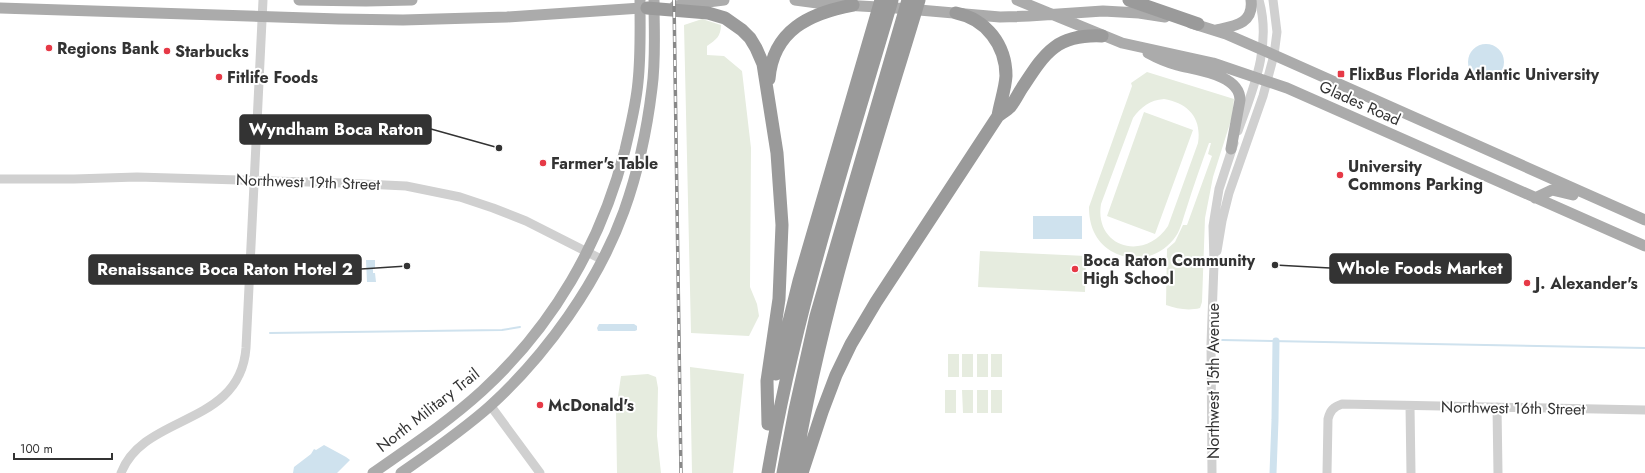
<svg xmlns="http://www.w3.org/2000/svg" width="1645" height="473" font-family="Jost,sans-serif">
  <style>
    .green { fill: #e6ecdf; fill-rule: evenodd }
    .water { fill: #cfe2ee }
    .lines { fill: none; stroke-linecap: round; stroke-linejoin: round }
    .stream { stroke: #cfe2ee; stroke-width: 2 }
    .canal { stroke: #cfe2ee; stroke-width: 7 }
    .minor { stroke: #d0d0d0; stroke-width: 9 }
    .major { stroke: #ababab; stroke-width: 11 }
    .highway { stroke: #9a9a9a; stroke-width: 13 }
    .rail-casing { stroke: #888; stroke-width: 3.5 }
    .rail { stroke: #fff; stroke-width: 2; stroke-dasharray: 6; stroke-linecap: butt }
    .poi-dot { fill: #e63946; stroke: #fff; stroke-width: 1.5 }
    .labels { text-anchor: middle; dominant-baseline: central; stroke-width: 4; stroke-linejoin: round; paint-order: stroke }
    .poi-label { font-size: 16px; font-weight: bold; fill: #333; stroke: #fff; text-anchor: start }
    .street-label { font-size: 16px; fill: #333; stroke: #fff }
    .leader { fill: none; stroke: #333; stroke-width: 1.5 }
    .callout-dot { fill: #333; stroke: #fff; stroke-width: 1.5 }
    .callout { fill: #333; stroke: #333; stroke-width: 1.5 }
    .callout-label { font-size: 17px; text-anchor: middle; font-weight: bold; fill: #fff }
  </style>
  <rect width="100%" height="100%" fill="#fff"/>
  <path class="green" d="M702,19L721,25C721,36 716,40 707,46V55L724,56L742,71L751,148L750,287L757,304L759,316L749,336L691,333L684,25Z
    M1147,72L1234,99L1232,117L1213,177L1205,218L1202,302L1200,308C1189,311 1177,309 1166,305L1167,249L1175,242L1183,225H1187L1212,156L1208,154L1211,143H1209C1201,165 1193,187 1186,210C1183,218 1181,229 1176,236C1161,258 1134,264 1111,251C1095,241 1089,225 1089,207L1132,86L1131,83ZM1164,99C1188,103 1202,118 1198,143L1168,226C1143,263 1094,246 1101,204L1133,118C1141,107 1150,100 1164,99Z
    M1144,112L1193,130L1155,234L1107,216Z
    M980,251L1086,256L1085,292L978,287Z
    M948,354H959V377H948Z
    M962,354H973V377H962Z
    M977,354H988V377H977Z
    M991,354H1002V377H991Z
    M690,367L744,374L733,473H692Z
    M648,374L656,377L658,388L657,436L661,473H617L616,410L621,376Z
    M945,390H956V413H945Z
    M962,390H973V413H963Z
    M977,390H988V413H977Z
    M991,390H1002V413H991Z"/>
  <path class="water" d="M1468 62a18 18 0 1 1 36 0a18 18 0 1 1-36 0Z
    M1033,216H1082V239H1033Z
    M366,260H375V269H373V273H375L376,282H367Z
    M599,324H634L637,326V330L635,331H598L597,328Z
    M324,445L346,457L350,460L337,473H293L294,467L311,454L314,449L316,450Z"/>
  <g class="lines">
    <path class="stream" d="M270,333L502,330L520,327
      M1222,340L1645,348"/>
    <path class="canal" d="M1273,473L1275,420L1276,341"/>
    <path class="minor" d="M1238,131C1253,89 1272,46 1259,0
      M0,179H74L137,177L343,183L406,186L460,197L493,208L526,221L601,259
      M1217,251L1222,221L1229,193L1263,96L1274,55L1277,32L1273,0
      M490,405L540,473
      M1410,406L1411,473
      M1497,407L1498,473
      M121,473C144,413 240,427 246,348L263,0
      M1212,473L1211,344L1214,264L1213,226L1219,189L1234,143
      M1327,473L1328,419C1330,411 1333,407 1342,404L1645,410"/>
    <path class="major" d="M299,0L366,1L412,0
      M795,0L825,4L896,8L1000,17L1029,16L1103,11L1139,13L1165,17
      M1017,0L1122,43L1213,63L1287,88L1645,246
      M675,6L724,0
      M0,8L339,19L403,20L507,17L656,7
      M1191,23L1226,34L1274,55L1645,220
      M1216,30C1234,26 1254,24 1251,0
      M1148,53C1157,58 1166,62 1177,65C1195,70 1240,74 1240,100L1231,149
      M1535,198L1552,190L1573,195
      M373,473C410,447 448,422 482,391C553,326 601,243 625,150C630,128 636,105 638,82C641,54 640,27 640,0
      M401,473C431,452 462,431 490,406C546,355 598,283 624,211C638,172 647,130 652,88C656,59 654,30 654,1"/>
    <path class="highway" d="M1129,0L1198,24
      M647,8L708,13L725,18L742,30L750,38L756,48L763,64L777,153L782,225L779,299L767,381L768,424
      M956,13C986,19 1006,45 1006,76C1005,90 1000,103 998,116
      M769,79C773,30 810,13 853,5
      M776,374L799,281L881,0
      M768,473C795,312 846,157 892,0
      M783,473L795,410L816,316L908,0
      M794,473C820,312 872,156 919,0
      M802,473L822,412L836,375L851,344L876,302L998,116C1002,113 1007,110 1010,107C1015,101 1018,94 1022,88C1045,53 1056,34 1102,36"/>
    <g class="rail-casing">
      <path id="rail" d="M674,0L681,473"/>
    </g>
    <use href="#rail" class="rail"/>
  </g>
  <g class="poi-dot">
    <circle cx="49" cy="48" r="4"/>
    <circle cx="167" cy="51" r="4"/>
    <rect x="1337" y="70" width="8" height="8" rx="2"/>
    <circle cx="219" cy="77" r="4"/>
    <circle cx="543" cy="163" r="4"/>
    <circle cx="1340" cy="175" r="4"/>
    <circle cx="1075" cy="269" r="4"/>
    <circle cx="1527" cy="283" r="4"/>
    <circle cx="540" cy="405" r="4"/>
  </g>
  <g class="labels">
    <g class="poi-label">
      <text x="57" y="48">Regions Bank</text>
      <text x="175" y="51">Starbucks</text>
      <text x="1349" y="74">FlixBus Florida Atlantic University</text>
      <text x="227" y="77">Fitlife Foods</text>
      <text x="551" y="163">Farmer's Table</text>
      <text x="1348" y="166">University<tspan x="1348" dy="18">Commons Parking</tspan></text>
      <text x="1083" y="260">Boca Raton Community<tspan x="1083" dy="18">High School</tspan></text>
      <text x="1535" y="283">J. Alexander's</text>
      <text x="548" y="405">McDonald's</text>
    </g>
    <g class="street-label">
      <text transform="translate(1360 103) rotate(24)">Glades Road</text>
      <text transform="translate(308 182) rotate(2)">Northwest 19th Street</text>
      <text transform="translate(1213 381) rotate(-90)">Northwest 15th Avenue</text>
      <text transform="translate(1513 408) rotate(1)">Northwest 16th Street</text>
      <text transform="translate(428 410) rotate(-38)">North Military Trail</text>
    </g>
  </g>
  <path class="leader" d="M499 148L431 129M1275 265L1330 268M407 266L361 269"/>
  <g class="callout-dot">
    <circle cx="499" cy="148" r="4"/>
    <circle cx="1275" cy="265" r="4"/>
    <circle cx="407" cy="266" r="4"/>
  </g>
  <g class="callout">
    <rect x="240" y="115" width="191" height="29" rx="4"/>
    <rect x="1330" y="254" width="181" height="29" rx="4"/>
    <rect x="89" y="255" width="272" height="29" rx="4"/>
  </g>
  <g class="callout-label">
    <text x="336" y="135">Wyndham Boca Raton</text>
    <text x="1420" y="274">Whole Foods Market</text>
    <text x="225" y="275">Renaissance Boca Raton Hotel 2</text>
  </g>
  <path d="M14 453v6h98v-6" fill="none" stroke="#333333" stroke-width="2"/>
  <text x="20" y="453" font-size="12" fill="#333333" stroke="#ffffff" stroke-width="3" paint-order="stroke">100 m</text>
</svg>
